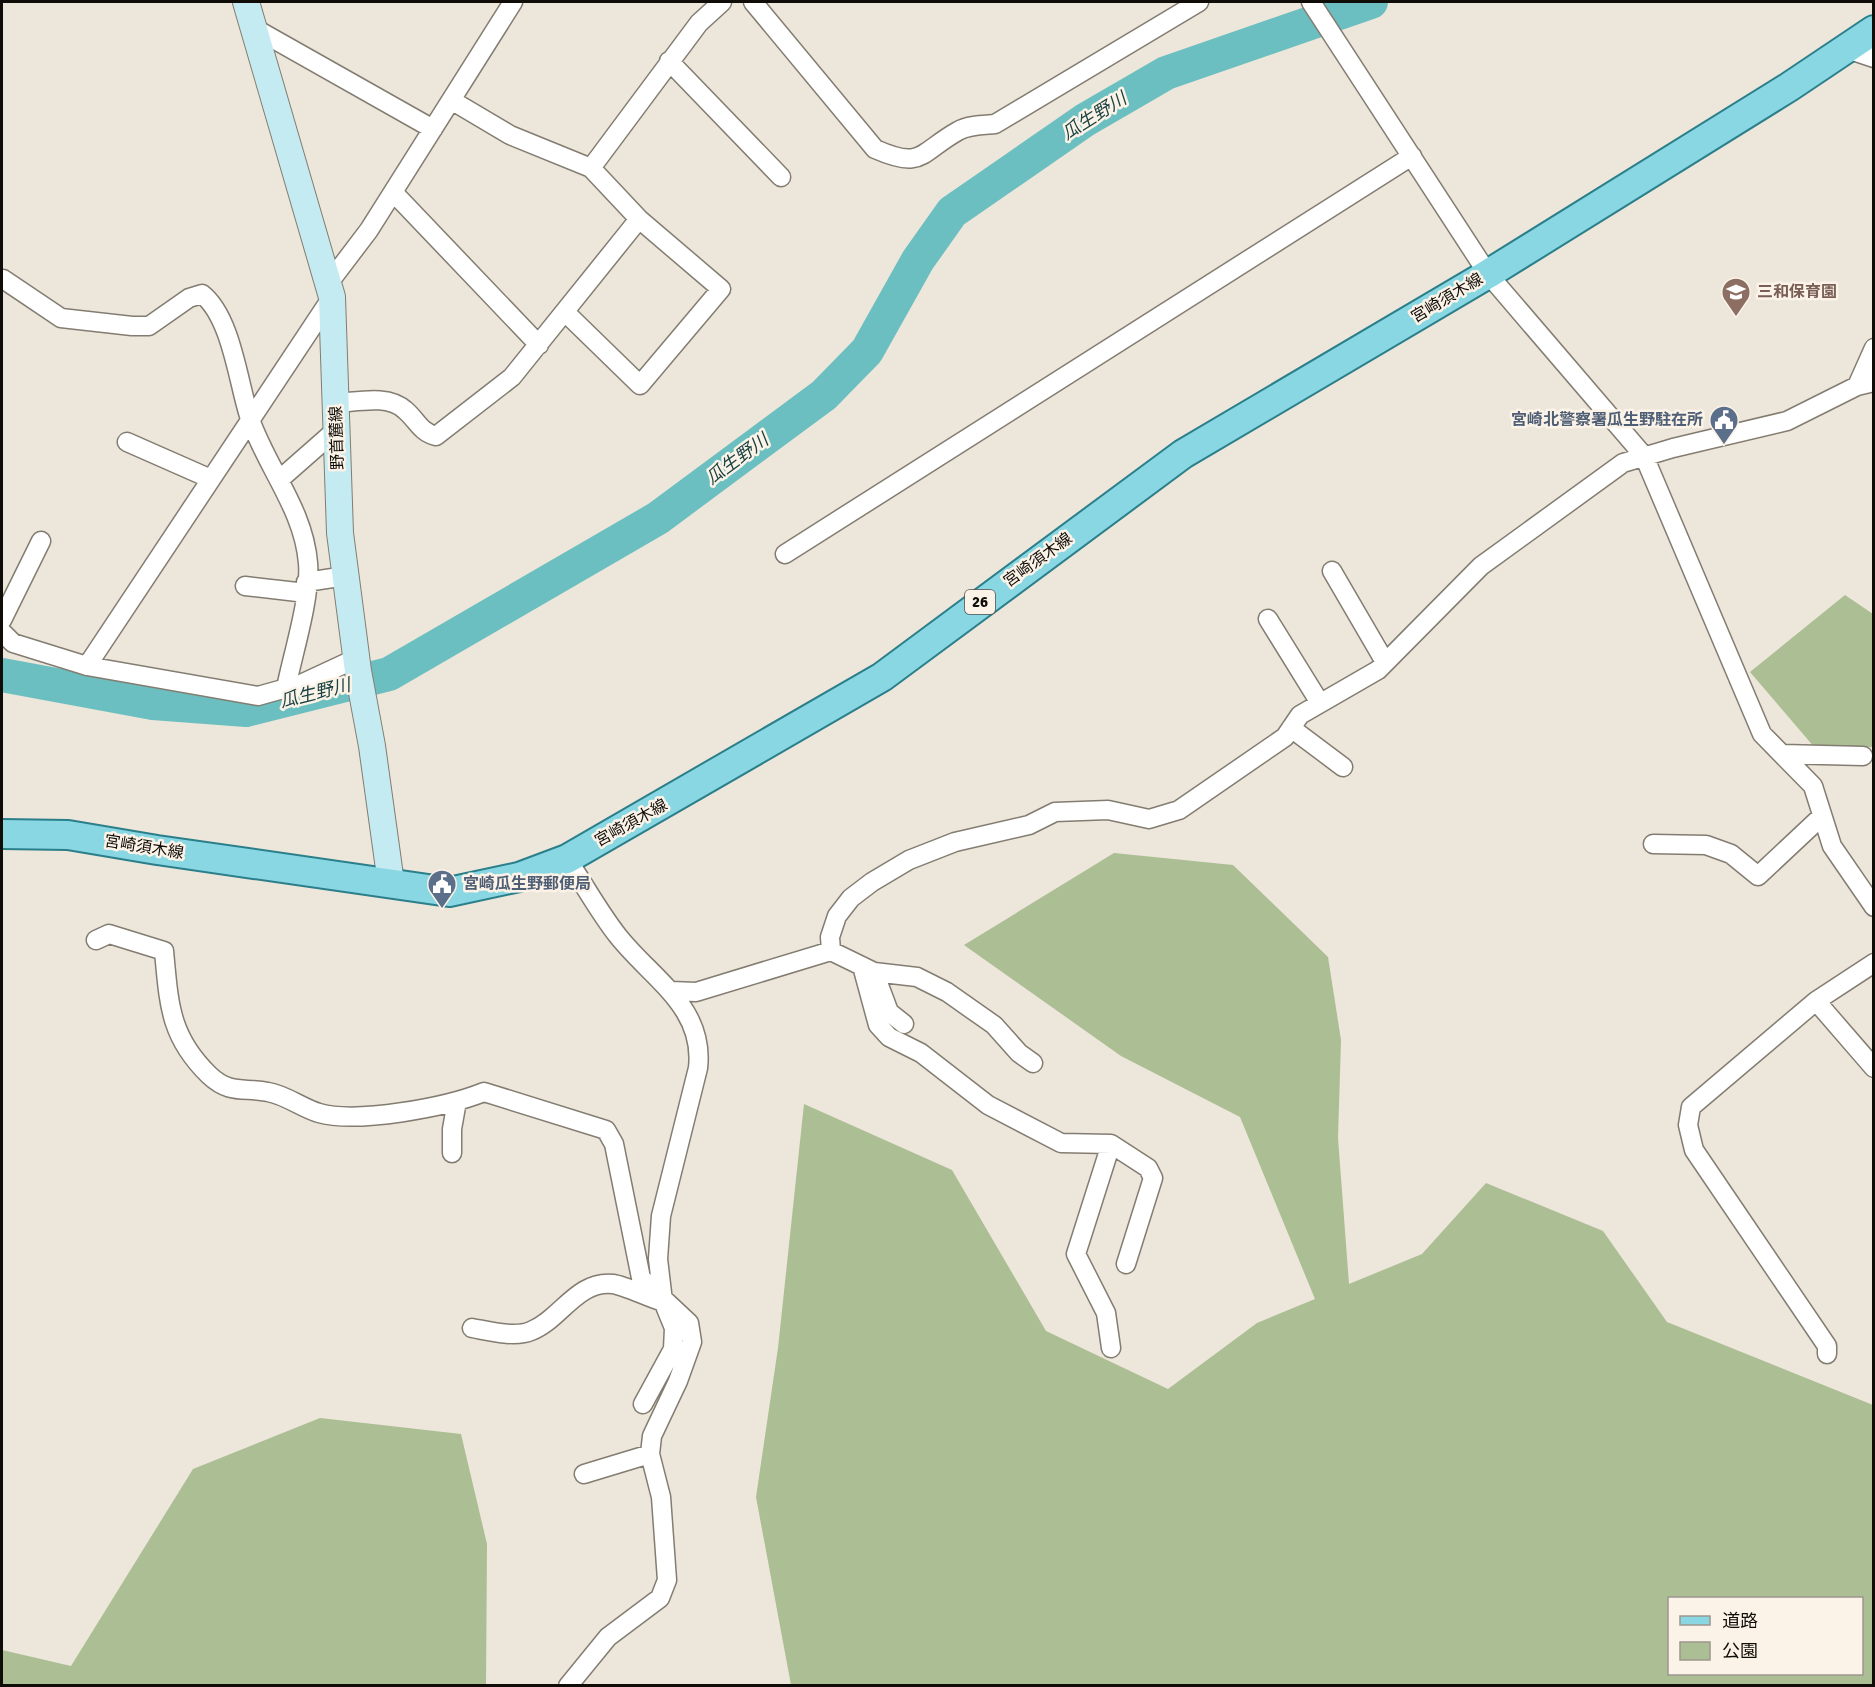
<svg xmlns="http://www.w3.org/2000/svg" width="1875" height="1687" font-family="Signika,'Noto Sans JP',sans-serif">
  <style>
    .green { fill: #acbe93; fill-rule: evenodd }
    .lines { fill: none; stroke-linecap: round; stroke-linejoin: round }
    .river { stroke: #6cbfc0; stroke-width: 34 }
    .street-casing { stroke: #837c71; stroke-width: 21 }
    .secondary-casing { stroke: #837c71; stroke-width: 28 }
    .primary-casing { stroke: #2a7f8a; stroke-width: 32 }
    .street { stroke: #fff; stroke-width: 18 }
    .secondary { stroke: #c3ebf1; stroke-width: 26 }
    .primary { stroke: #88d7e3; stroke-width: 28 }
    .labels { text-anchor: middle; dominant-baseline: central; stroke-width: 5; stroke-linejoin: round; paint-order: stroke }
    .shield { fill: #fbf3e7; stroke: #56524c; stroke-width: 1.5 }
    .shield-label { font-size: 15px; font-weight: bold; fill: #100d09 }
    .education-label { font-size: 16px; font-weight: bold; fill: #785e54; stroke: #fbf3e7; text-anchor: start }
    .street-label { font-size: 16px; fill: #100d09; stroke: #fbf3e7 }
    .service-label { font-size: 16px; font-weight: bold; fill: #4e5e75; stroke: #fbf3e7; text-anchor: end }
    .water-label { font-size: 18px; font-style: italic; fill: #1a4242; stroke: #fbf3e7 }
  </style>
  <rect width="100%" height="100%" fill="#ede6da"/>
  <path class="green" d="M1845,595L1873,614V747L1815,748L1750,672Z
    M1114,853L1233,865L1328,957L1341,1040L1338,1138L1349,1284L1422,1254L1486,1183L1603,1231L1667,1322L1873,1405V1685H791L756,1497L778,1348L804,1104L952,1170L1046,1331L1168,1389L1257,1323L1315,1299L1240,1117L1121,1056L964,945ZM1670,1598H1862V1674H1670Z
    M320,1418L461,1434L487,1544L486,1685H2V1650L71,1666L193,1469Z"/>
  <g class="lines">
    <path class="river" d="M2,675L153,703L246,710L389,674L658,518L824,395L867,351L918,260L952,212L1085,120L1166,73L1371,2"/>
    <g class="street-casing">
      <path id="street" d="M753,2L875,149C923,170 919,153 958,131C968,125 984,125 995,124L1199,2
        M1311,2L1488,274L1644,456L1762,734L1813,786L1832,846L1874,907
        M254,28L433,129
        M1847,49L1874,58
        M669,61L781,177
        M451,100L510,135L591,168L699,23L722,2
        M393,192L539,345
        M2,281L3,279L61,318L132,326H149L189,298L202,294C232,318 238,383 250,419C267,468 304,510 308,563C311,597 293,653 286,688
        M328,284L369,230L513,2
        M565,312L640,385L721,289L639,219L591,168
        M1857,386L1874,348
        M336,403C357,402 388,394 405,410C417,420 420,432 436,436L512,377L639,219
        M127,442L211,479
        M279,480L337,429
        M785,554L1412,156
        M1332,571L1385,662
        M306,582L346,576
        M245,586L306,593
        M1268,619L1320,703
        M2,620L41,541
        M2,632L13,643L87,666L258,696L301,684L357,658
        M87,666L332,297
        M1291,728L1343,767
        M1782,754L1863,756
        M1653,844L1706,845L1731,854L1758,876L1822,816
        M567,859C584,884 599,912 618,936C651,978 705,1007 698,1068L661,1216L658,1259L663,1301L674,1328L673,1349L643,1404
        M96,940L109,934L164,951C169,1003 169,1036 209,1075C230,1095 244,1087 268,1092C286,1095 302,1108 319,1113C357,1124 447,1107 484,1092L606,1130L614,1144L641,1278L689,1323L692,1342L678,1381L652,1436L650,1454L661,1497L667,1580L660,1598L608,1637L568,1686
        M831,951L874,972L917,977L947,992L994,1025L1019,1053L1033,1063
        M1874,963L1816,1001L1874,1068
        M862,966L878,1025L889,1037L921,1053L988,1105L1061,1143L1111,1144L1148,1168L1153,1178L1126,1264
        M874,972L889,1012L904,1024
        M671,991L696,992L831,951L830,937L837,916L851,898L872,882L909,860L955,842L1029,825L1055,812L1108,810L1149,819L1179,810L1285,737L1300,715L1378,670L1481,566L1623,463L1673,448L1787,421L1857,386L1874,382
        M1816,1001L1691,1107L1688,1125L1694,1150L1827,1346V1354
        M452,1153V1129L457,1101
        M472,1328C489,1331 515,1338 531,1331C560,1320 577,1280 613,1284C626,1286 647,1297 661,1301
        M1111,1348L1106,1313L1076,1254L1111,1144
        M584,1474L650,1454"/>
    </g>
    <g class="secondary-casing">
      <path id="secondary" d="M246,2L332,297L340,533L358,671L372,746L391,883"/>
    </g>
    <g class="primary-casing">
      <path id="primary" d="M2,834L68,835L157,850L449,892L519,877L567,859L882,677L1183,454L1488,274L1789,87L1874,30"/>
    </g>
    <use href="#street" class="street"/>
    <use href="#secondary" class="secondary"/>
    <use href="#primary" class="primary"/>
  </g>
  <defs>
    <g id="school-pin" transform="scale(1.5)"><path d="M0 17L-7.5 6A9.5 9.5 0 1 1 7.5 6Z" fill="#8d6e63" stroke="#fbf3e7"/><path d="M0-5L7-2L0 1L-7-2ZM-4 1L0 2.5L4 1V4Q0 6-4 4Z" fill="#fff"/></g>
    <g id="civic-pin" transform="scale(1.5)"><path d="M0 17L-7.5 6A9.5 9.5 0 1 1 7.5 6Z" fill="#5c6f8a" stroke="#fbf3e7"/><path d="M-.6-6.5H3V-4.5H.6V-3L4-1V1h2V6H-6V1h2V-1L-.6-3ZM-1.2 2.5V6h2.4V2.5Z" fill="#fff"/></g>
  </defs>
  <g fill-rule="evenodd">
    <use href="#school-pin" x="1736" y="292"/>
    <use href="#civic-pin" x="1724" y="420"/>
    <use href="#civic-pin" x="442" y="884"/>
  </g>
  <g class="labels">
    <rect class="shield" x="965" y="590" width="30" height="24" rx="4.5"/>
    <g class="shield-label">
      <text x="980" y="602">26</text>
    </g>
    <g class="education-label">
      <text x="1757" y="292">三和保育園</text>
    </g>
    <g class="street-label">
      <text transform="translate(1447 298) rotate(-31)">宮崎須木線</text>
      <text transform="translate(337 438) rotate(-92)">野首麓線</text>
      <text transform="translate(1038 560) rotate(-36)">宮崎須木線</text>
      <text transform="translate(631 823) rotate(-29)">宮崎須木線</text>
      <text transform="translate(144 847) rotate(9)">宮崎須木線</text>
    </g>
    <g class="service-label">
      <text x="1703" y="420">宮崎北警察署瓜生野駐在所</text>
      <text x="463" y="884" text-anchor="start">宮崎瓜生野郵便局</text>
    </g>
    <g class="water-label">
      <text transform="translate(1094 116) rotate(-32)">瓜生野川</text>
      <text transform="translate(737 459) rotate(-36)">瓜生野川</text>
      <text transform="translate(315 693) rotate(-14)">瓜生野川</text>
    </g>
  </g>
  <rect width="1875" height="1687" fill="none" stroke="#100d09" stroke-width="6"/>
  <rect x="1668" y="1597" width="195" height="78" fill="#fbf3e7" stroke="#9d978e" stroke-width="1.5"/>
  <rect x="1680" y="1616" width="30" height="9" fill="#88d7e3" stroke="#9d978e" stroke-width="1.5"/>
  <text x="1722" y="1627" font-size="18" fill="#100d09">道路</text>
  <rect x="1680" y="1642" width="30" height="18" fill="#acbe93" stroke="#9d978e" stroke-width="1.5"/>
  <text x="1722" y="1657" font-size="18" fill="#100d09">公園</text>
</svg>
